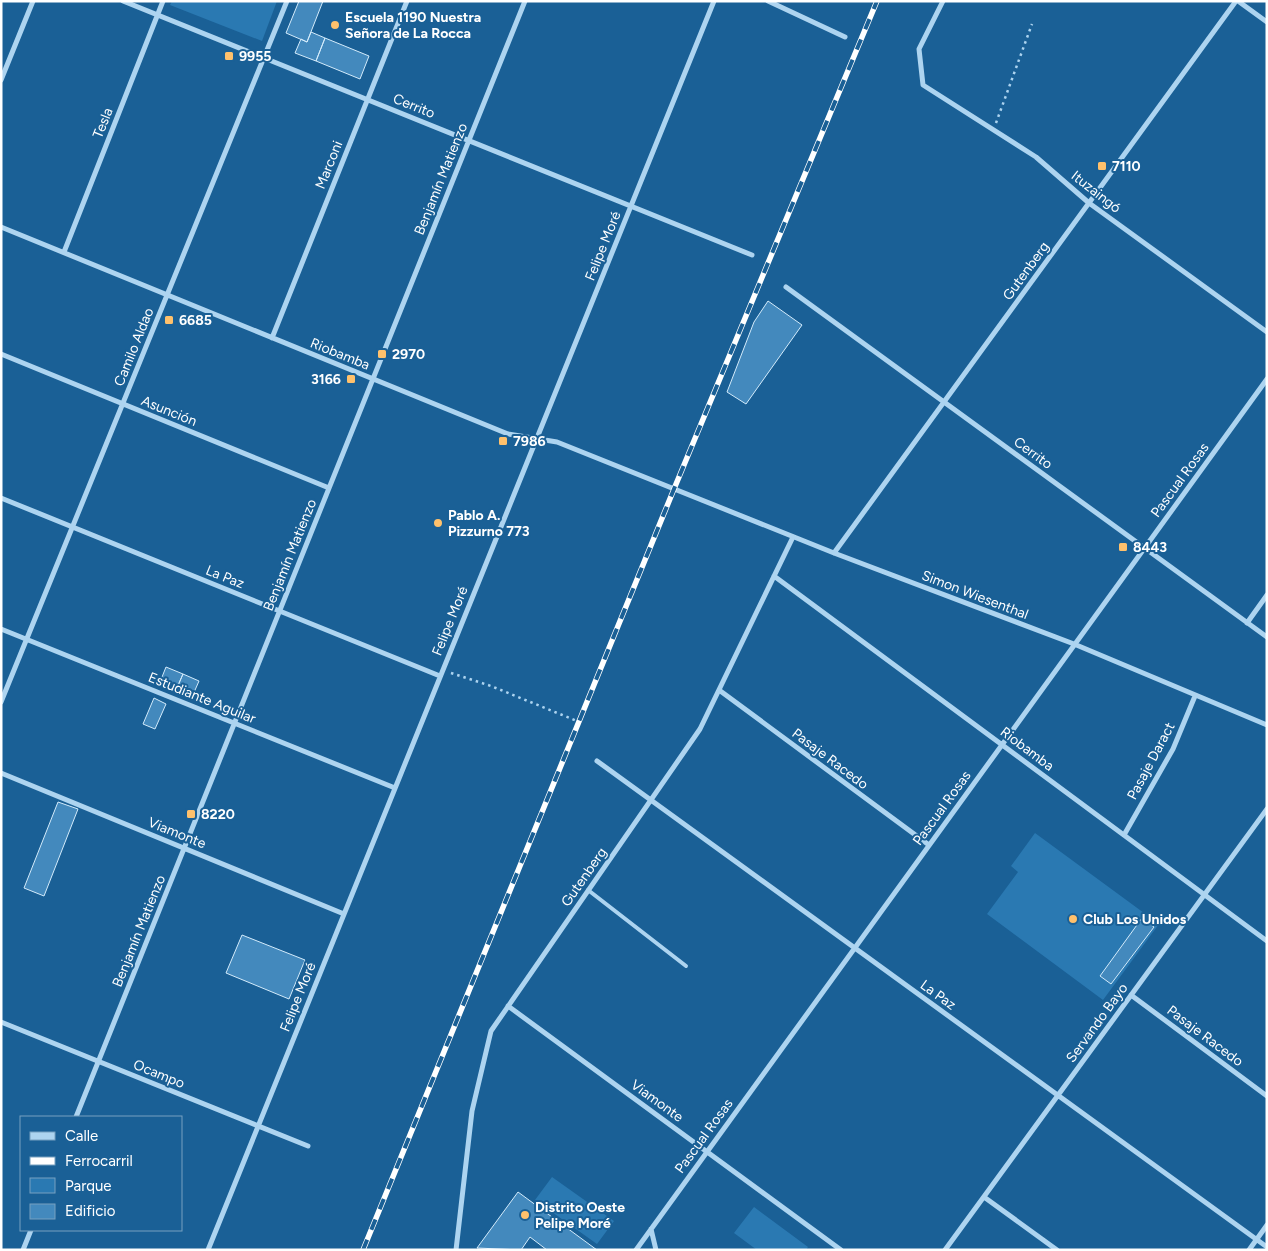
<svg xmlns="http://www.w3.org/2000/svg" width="1268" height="1251" font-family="Figtree,sans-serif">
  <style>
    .green { fill: #2a79b2 }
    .building { fill: #4389bd; stroke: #d3ebfb }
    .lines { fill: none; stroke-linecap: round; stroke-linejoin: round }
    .path { stroke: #add4f0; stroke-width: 2.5; stroke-dasharray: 2.5 4; stroke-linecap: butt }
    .service { stroke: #add4f0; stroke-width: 4 }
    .minor { stroke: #add4f0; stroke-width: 5 }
    .rail-casing { stroke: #fff; stroke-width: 5.5 }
    .rail { stroke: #1a6096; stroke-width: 4; stroke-dasharray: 11; stroke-linecap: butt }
    .poi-dot { fill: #ffc16c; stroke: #1a6096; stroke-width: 2 }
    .labels { text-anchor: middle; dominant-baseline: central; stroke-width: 4; stroke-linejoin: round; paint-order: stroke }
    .poi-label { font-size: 14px; font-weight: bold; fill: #fff; stroke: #1a6096; text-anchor: start }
    .street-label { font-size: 14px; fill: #fff; stroke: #1a6096 }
  </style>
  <rect width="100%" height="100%" fill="#1a6096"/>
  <path class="green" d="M172,1H277L262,41L170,5Z
    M1035,833L1159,924L1103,1000L987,914L1018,872L1011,866Z
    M552,1177L614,1221L597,1244L535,1200Z
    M754,1207L808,1247L806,1250H757L734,1233Z"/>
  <path class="building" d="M299,1H323L307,42L286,33Z
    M311,32L325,38L316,61L295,53L301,39L307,42Z
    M325,38L369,56L360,79L316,61Z
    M768,301L802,325L746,404L727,392L754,322Z
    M166,667L183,674L176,690L160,682Z
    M183,674L199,681L192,697L176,690Z
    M154,698L166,704L155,729L143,724Z
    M58,802L78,809L44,896L24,888Z
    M1142,918L1154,927L1111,984L1100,976Z
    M242,935L305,960L289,999L226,973Z
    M518,1192L597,1250H547L530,1237L521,1250L477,1248Z"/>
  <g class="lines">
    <path class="path" d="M996,123L1032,24
      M451,673L491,686L577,721"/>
    <path class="service" d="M588,890L686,966"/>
    <path class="minor" d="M123,1L752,255
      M768,1L845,37
      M943,1L919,49L923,85L1036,157L1089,203L1267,332
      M1238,1L1267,22
      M1,80L33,1
      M1,227L508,434L557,442L834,553L1074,644L1267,725
      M64,252L163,1
      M786,287L1267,637
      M272,338L407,1
      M1,354L329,488
      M1,498L440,676
      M834,553L1236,1
      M774,576L1267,941
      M1247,623L1267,595
      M1,629L395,788
      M719,690L929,845
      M1,702L287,1
      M597,761L1267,1247
      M1,773L344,914
      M1124,835L1173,749L1195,696
      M1131,995L1267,1096
      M508,1006L841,1250
      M1,1022L308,1146
      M76,1117L525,1
      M984,1197L1057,1250
      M651,1229L656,1250
      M23,1250L31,1230
      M208,1250L714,1
      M456,1250L472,1111L491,1031L700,729L793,537
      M636,1250L1267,379
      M945,1250L1267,809
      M1249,1250L1267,1225"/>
    <g class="rail-casing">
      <path id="rail" d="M363,1250L674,489L877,1"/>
    </g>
    <use href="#rail" class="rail"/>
  </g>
  <g class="poi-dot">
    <circle cx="335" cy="25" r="5"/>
    <rect x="224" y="51" width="10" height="10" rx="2.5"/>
    <rect x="1097" y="161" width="10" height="10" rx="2.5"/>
    <rect x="164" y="315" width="10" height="10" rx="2.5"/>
    <rect x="377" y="349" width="10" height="10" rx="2.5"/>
    <rect x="346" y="374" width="10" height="10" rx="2.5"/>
    <rect x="498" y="436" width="10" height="10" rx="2.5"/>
    <circle cx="438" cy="523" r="5"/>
    <rect x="1118" y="542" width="10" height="10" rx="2.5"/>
    <rect x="186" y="809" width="10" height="10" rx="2.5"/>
    <circle cx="1073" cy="919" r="5"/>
    <circle cx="525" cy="1215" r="5"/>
  </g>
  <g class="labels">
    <g class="poi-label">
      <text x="345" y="17">Escuela 1190 Nuestra<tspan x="345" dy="16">Señora de La Rocca</tspan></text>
      <text x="239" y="56">9955</text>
      <text x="1112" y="166">7110</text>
      <text x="179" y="320">6685</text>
      <text x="392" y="354">2970</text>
      <text x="341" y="379" text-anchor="end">3166</text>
      <text x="513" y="441">7986</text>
      <text x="448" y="515">Pablo A.<tspan x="448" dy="16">Pizzurno 773</tspan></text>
      <text x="1133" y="547">8443</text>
      <text x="201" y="814">8220</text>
      <text x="1083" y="919">Club Los Unidos</text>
      <text x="535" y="1207">Distrito Oeste<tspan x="535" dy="16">Pelipe Moré</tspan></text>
    </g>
    <g class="street-label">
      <text transform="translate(414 106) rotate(22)">Cerrito</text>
      <text transform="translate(103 123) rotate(-68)">Tesla</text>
      <text transform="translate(329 165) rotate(-68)">Marconi</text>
      <text transform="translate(441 179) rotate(-68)">Benjamín Matienzo</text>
      <text transform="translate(1096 192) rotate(38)">Ituzaingó</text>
      <text transform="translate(603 246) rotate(-68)">Felipe Moré</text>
      <text transform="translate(1026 271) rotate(-54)">Gutenberg</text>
      <text transform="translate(134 347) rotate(-68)">Camilo Aldao</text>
      <text transform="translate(340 354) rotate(22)">Riobamba</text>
      <text transform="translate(169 411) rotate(22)">Asunción</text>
      <text transform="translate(1033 453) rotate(36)">Cerrito</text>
      <text transform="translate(1180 480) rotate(-54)">Pascual Rosas</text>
      <text transform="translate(290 555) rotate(-68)">Benjamín Matienzo</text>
      <text transform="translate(225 577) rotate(22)">La Paz</text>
      <text transform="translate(975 595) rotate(21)">Simon Wiesenthal</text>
      <text transform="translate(450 621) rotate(-68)">Felipe Moré</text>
      <text transform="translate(202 698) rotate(22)">Estudiante Aguilar</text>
      <text transform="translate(1027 749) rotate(37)">Riobamba</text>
      <text transform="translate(830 759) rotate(37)">Pasaje Racedo</text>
      <text transform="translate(1151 761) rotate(-62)">Pasaje Daract</text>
      <text transform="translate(942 808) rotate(-54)">Pascual Rosas</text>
      <text transform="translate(177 833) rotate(22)">Viamonte</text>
      <text transform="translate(584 877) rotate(-55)">Gutenberg</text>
      <text transform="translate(139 931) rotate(-68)">Benjamín Matienzo</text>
      <text transform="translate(938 995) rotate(36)">La Paz</text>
      <text transform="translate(298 997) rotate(-68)">Felipe Moré</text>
      <text transform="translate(1097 1023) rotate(-54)">Servando Bayo</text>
      <text transform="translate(1205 1036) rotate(37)">Pasaje Racedo</text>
      <text transform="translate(159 1074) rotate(22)">Ocampo</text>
      <text transform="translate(657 1101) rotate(36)">Viamonte</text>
      <text transform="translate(704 1136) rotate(-54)">Pascual Rosas</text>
    </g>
  </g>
  <rect width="1268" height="1251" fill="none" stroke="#ffffff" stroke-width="5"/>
  <rect x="20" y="1116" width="162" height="115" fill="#1a6096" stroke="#76a0c0"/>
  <rect x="30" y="1132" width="25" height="8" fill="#add4f0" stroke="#76a0c0"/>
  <text x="65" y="1141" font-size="15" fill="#ffffff">Calle</text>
  <rect x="30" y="1157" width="25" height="8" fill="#ffffff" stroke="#76a0c0"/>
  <text x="65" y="1166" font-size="15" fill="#ffffff">Ferrocarril</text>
  <rect x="30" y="1178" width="25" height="15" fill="#2a79b2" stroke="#76a0c0"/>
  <text x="65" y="1191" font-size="15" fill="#ffffff">Parque</text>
  <rect x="30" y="1204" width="25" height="15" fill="#4389bd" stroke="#76a0c0"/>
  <text x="65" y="1216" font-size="15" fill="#ffffff">Edificio</text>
</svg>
